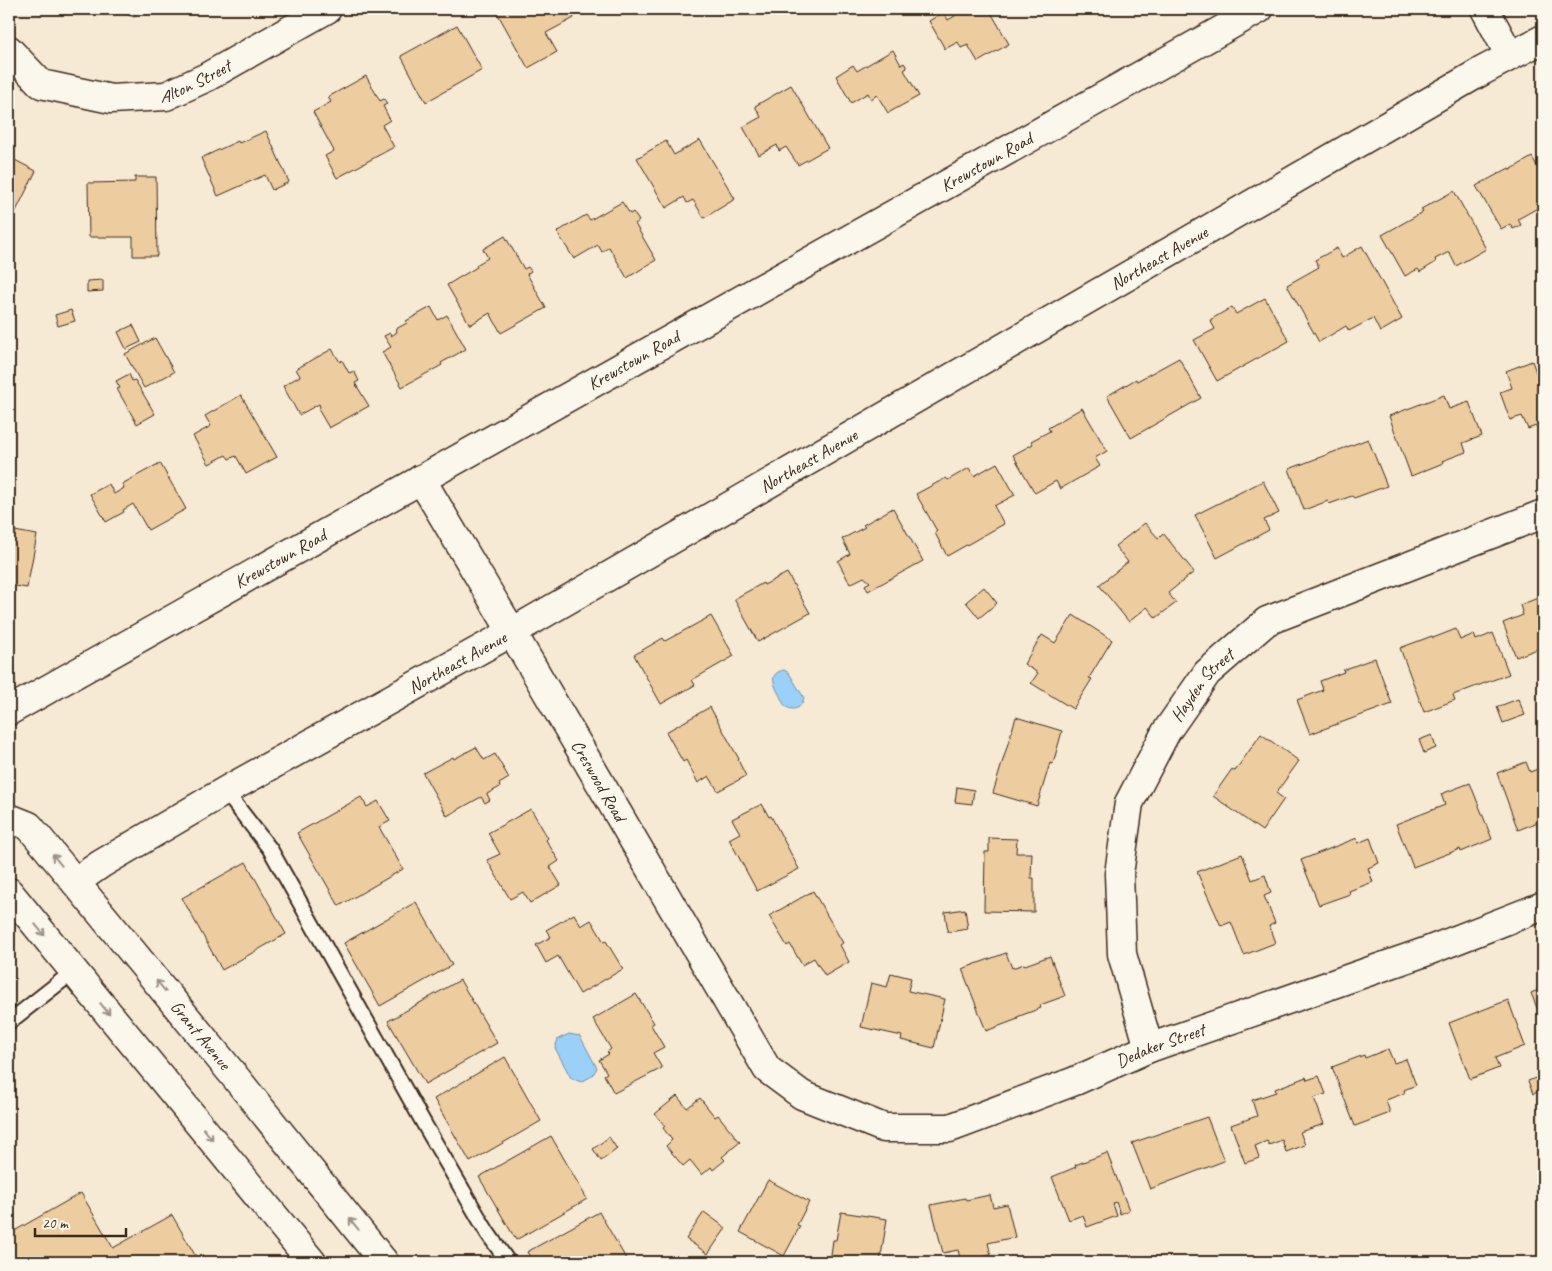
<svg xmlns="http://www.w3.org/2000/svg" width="1552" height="1271" font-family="Caveat,sans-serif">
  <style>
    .water { fill: #9bd0f9; stroke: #758ea1 }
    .building { fill: #edcd9f; stroke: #3b2a1e }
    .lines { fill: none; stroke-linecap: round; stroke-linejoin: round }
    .service-casing { stroke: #3b2a1e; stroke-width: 18 }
    .minor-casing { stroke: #3b2a1e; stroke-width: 31 }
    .secondary-casing { stroke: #3b2a1e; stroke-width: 31 }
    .service { stroke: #fbf7ec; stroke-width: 14 }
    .minor { stroke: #fbf7ec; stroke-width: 28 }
    .secondary { stroke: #fbf7ec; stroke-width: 28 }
    .oneway { stroke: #9b9085 }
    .labels { text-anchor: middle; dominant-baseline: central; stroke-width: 4; stroke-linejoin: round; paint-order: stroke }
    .street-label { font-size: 18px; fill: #3b2a1e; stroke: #fbf7ec }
  </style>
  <rect width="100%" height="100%" fill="#f7ead5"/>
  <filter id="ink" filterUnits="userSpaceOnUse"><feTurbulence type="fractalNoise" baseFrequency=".02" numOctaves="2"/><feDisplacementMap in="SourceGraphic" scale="10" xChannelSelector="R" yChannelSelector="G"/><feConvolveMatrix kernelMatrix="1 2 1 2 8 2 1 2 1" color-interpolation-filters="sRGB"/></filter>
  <g filter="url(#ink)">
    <path class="water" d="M784,670L789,673L804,698L802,703L798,708C794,709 791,710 787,707C783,705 781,698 779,694C773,683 769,673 784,670Z
      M569,1034L580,1036L597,1068L592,1076L581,1082L571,1078L555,1048L558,1039Z"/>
    <path class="building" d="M113,9H137L134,17Z
      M495,9H569L574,18L546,33L557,52L528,68Z
      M951,9H989L1009,44L978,62L968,45L961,48L958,42L945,49L929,21L944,12L948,20L955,16Z
      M457,25L482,70L426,102L401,56Z
      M893,50L901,65L904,63L907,68L904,70L919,96L888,113L877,95L871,99L868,93L851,103L836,76L853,65L857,71Z
      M366,76L380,101L384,99L387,104L383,106L390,120L382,125L394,147L337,178L325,156L334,151L313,112L331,102L328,97Z
      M791,85L828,148L798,165L786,147L779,151L777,145L759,155L743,127L761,117L755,106Z
      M266,131L289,182L272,190L265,175L218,196L201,158L238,141L239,143Z
      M700,140L735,199L704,218L693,200L687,203L684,197L666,208L637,158L666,141L674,155Z
      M9,157L36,171L12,219L9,217Z
      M1532,157L1543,176V205L1518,219L1521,225L1513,229L1510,224L1501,229L1476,186L1509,168L1510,170Z
      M135,177H156L157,256H133V237H89L88,183L135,182Z
      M1454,191L1486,249L1456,266L1449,252L1435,259L1436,262L1420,272L1418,269L1405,276L1382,235L1423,212L1421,209Z
      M622,202L630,214L633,212L639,221L635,224L656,260L627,278L609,247L602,252L598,245L574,259L557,232L586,215L590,220Z
      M505,236L524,269L528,267L531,271L527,274L546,308L501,333L490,313L470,325L447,285L477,267L476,265L488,258L483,249Z
      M1362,246L1402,319L1380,332L1373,318L1349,331L1346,326L1319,342L1287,285L1319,267L1315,260L1337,248L1342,258Z
      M103,280V291L87,292V281Z
      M1265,298L1289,341L1217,381L1194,340L1215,329L1210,320L1232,307L1236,314Z
      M431,307L438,320L447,315L466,349L441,363L442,365L402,387L382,352L391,347L384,336L390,333L391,336L397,332L396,329L407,323L406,321Z
      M71,310L75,321L58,326L55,315Z
      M133,325L141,342L126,349L118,332Z
      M155,338L174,372L144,388L125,354Z
      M332,349L340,362L342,360L349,373L354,371L359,381L355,383L369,406L329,428L318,409L320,407L319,404L299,415L283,386L300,376L296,369Z
      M1179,358L1201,398L1131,438L1107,396L1136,379L1137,381Z
      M1532,361L1537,375L1543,373V423L1528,429L1522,416L1510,420L1500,392L1512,388L1506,371Z
      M129,374L132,381L135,380L155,414L137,424L117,389L120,388L116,381Z
      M241,395L277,457L246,474L236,456L229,459L226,455L209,464L193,436L211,426L205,416Z
      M1444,395L1449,409L1469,402L1482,436L1463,443L1466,452L1442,461L1443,463L1411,476L1389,416Z
      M1082,408L1107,451L1095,458L1100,466L1060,489L1056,481L1035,493L1013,455L1033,444L1031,441L1050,431L1048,428Z
      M1368,439L1387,486L1354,498L1352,496L1329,504L1328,501L1304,510L1289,469Z
      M160,463L186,509L148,530L133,504L123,510L124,512L106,522L90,494L109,484L114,494L124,488L122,484Z
      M997,463L1015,495L994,506L1004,524L947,556L935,533L937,531L916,494L946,478L948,480L969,468L974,476Z
      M1263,481L1279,513L1264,520L1269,530L1217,558L1195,515Z
      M893,508L923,561L868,591L865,585L870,582L864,577L850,584L838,561L850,554L842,539L865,527L863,525Z
      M1145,523L1158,538L1163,533L1194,572L1168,593L1176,603L1156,618L1147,607L1129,622L1099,585L1128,562L1115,546Z
      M9,530L37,535L27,588L9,585Z
      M787,573L810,613L758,642L734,599L763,583L764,585Z
      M984,587L997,603L979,618L966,602Z
      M1543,596V647L1516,657L1503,623L1523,615L1520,605Z
      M1073,615L1112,640L1089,678L1092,679L1073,709L1031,683L1038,673L1024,664L1042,635L1055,643Z
      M711,616L734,656L692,680L695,685L661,704L634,655L663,638L665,641Z
      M1456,629L1460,640L1474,634L1476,640L1493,633L1509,674L1453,695L1455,700L1424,712L1400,648L1432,636L1433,638Z
      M1375,658L1392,704L1310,734L1297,700L1323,690L1320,681L1344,672L1343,670Z
      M1518,699L1525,715L1503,723L1497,707Z
      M710,707L739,759L738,760L746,776L718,791L709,776L698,783L686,760L683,762L666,732Z
      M1016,717L1062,731L1053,764L1050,763L1037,806L993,793Z
      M1261,734L1299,761L1276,793L1284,799L1262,831L1213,796L1232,769L1235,771Z
      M1432,735L1436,748L1424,753L1419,740Z
      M476,747L484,760L495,754L509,778L499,784L500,787L487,794L490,800L485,803L481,797L447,816L423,773L453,757L454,759Z
      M1526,762L1530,772L1543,767V820L1518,830L1497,773Z
      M1470,783L1492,839L1461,852L1460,849L1413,867L1396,824L1445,805L1441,794Z
      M957,787L974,790L972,804L955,802Z
      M361,797L367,807L378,801L390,821L379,827L403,869L339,906L297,833Z
      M762,804L769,817L771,816L799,869L757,891L729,839L740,833L732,819Z
      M531,809L548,838L546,840L559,861L550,867L561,885L530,903L523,892L510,899L487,860L500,854L488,833Z
      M989,838L1017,839L1016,853H1032L1031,878H1034V912L984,911L985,852H989Z
      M1357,838L1358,843L1370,838L1379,863L1368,868L1373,882L1349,891L1350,894L1319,905L1301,860Z
      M1242,854L1252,880L1265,875L1271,893L1264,896L1275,923L1269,926L1275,943L1244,955L1231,922L1221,926L1197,872Z
      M246,862L286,934L222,970L182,898Z
      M813,891L843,943L840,945L849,962L825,976L814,958L802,965L790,944L787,946L769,916Z
      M416,902L452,965L380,1006L344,943Z
      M965,909L968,929L948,932L945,912Z
      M574,914L581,926L591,920L604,942L606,941L623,969L580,994L558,956L546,963L536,945L551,937L546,930Z
      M1006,953L1012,968L1024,964L1025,965L1050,956L1065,996L1040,1005L1041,1008L1017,1017L1018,1019L986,1031L962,969Z
      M891,973L911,978L908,991L945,999L934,1048L901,1040L902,1036L861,1027L871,983L887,987Z
      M460,980L497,1043L425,1084L388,1021Z
      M1543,988V1023L1531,993Z
      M636,994L654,1023L651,1025L664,1047L653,1053L662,1068L614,1093L604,1075L607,1073L599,1060L609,1054L607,1052L611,1049L593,1019Z
      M1508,1000L1525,1046L1495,1058L1499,1068L1470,1079L1449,1023Z
      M1388,1049L1394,1063L1406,1059L1416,1085L1404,1090L1405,1093L1386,1100L1390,1113L1355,1126L1332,1067L1364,1055L1365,1058Z
      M505,1057L541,1121L470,1162L434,1099Z
      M1543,1075V1090L1533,1094L1528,1081Z
      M1319,1076L1326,1094L1314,1098L1324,1124L1300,1132L1305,1145L1286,1152L1282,1140L1269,1145L1267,1141L1255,1146L1259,1158L1245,1163L1231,1125L1257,1116L1252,1100L1276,1092L1275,1089L1306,1077L1307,1080Z
      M677,1096L687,1108L700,1098L715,1117L718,1115L740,1142L722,1157L725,1160L713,1170L711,1167L702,1175L690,1160L683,1166L666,1146L672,1140L663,1128L665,1126L655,1114Z
      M1207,1117L1224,1161L1150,1189L1132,1143Z
      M551,1136L587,1199L516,1240L479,1177Z
      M609,1137L617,1149L601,1161L593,1149Z
      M1107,1153L1129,1210L1120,1214L1116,1202L1113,1204L1117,1216L1087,1227L1083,1215L1069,1220L1052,1177L1076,1167L1075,1165Z
      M768,1180L809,1202L797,1225L800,1226L784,1256L740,1232Z
      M81,1193L113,1248L172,1215L199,1262H9V1234Z
      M990,1195L993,1207L1007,1204L1015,1237L988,1243L991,1255L961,1262L958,1250L943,1253L931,1205L965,1198L966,1200Z
      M599,1212L628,1262H533L527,1252Z
      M704,1212L726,1228L708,1254L686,1239Z
      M841,1212L887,1219L880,1262H830L833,1240H836Z"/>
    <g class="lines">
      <g class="service-casing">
        <path id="service" d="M225,791L270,849L427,1129L487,1232L508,1262
          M9,1022L74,971"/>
      </g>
      <g class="minor-casing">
        <g id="minor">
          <path d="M1485,9L1510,56"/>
          <path id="s1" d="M9,50L41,84L111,99L166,96L207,77L327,9"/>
          <path id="s2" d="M421,479L512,632L767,1069L802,1095L884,1128H950L1075,1081L1149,1048L1425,952L1543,906"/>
          <path id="s3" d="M9,711L1259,9"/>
          <path id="s4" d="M75,882L101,864L225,791L512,632L1482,71L1543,39"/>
          <path id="s5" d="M1149,1048L1122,954L1119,874L1129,803L1166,732L1207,673L1267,621L1543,514"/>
        </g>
      </g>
      <g class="secondary-casing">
        <g id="secondary">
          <path id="s6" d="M9,818L29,826L236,1078L384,1262"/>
          <path d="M9,892L312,1262"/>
        </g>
      </g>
      <use href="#service" class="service"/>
      <use href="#minor" class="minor"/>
      <use href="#secondary" class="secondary"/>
    </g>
    <defs><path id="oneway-shaft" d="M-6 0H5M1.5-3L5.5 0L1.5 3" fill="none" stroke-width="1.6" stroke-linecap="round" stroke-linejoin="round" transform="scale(1.25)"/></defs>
    <g class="oneway">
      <use href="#oneway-shaft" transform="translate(57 860) rotate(-129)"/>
      <use href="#oneway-shaft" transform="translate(40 930) rotate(50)"/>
      <use href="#oneway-shaft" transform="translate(161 986) rotate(-129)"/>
      <use href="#oneway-shaft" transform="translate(105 1009) rotate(51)"/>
      <use href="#oneway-shaft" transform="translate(208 1134) rotate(51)"/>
      <use href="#oneway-shaft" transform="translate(354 1224) rotate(-129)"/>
    </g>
  </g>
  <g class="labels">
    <g class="street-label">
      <text stroke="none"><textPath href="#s1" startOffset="206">Alton Street</textPath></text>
      <text stroke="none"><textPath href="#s3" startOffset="1121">Krewstown Road</textPath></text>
      <text stroke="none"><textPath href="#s4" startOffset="1251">Northeast Avenue</textPath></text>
      <text stroke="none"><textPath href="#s3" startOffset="716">Krewstown Road</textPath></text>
      <text stroke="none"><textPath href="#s4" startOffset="846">Northeast Avenue</textPath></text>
      <text stroke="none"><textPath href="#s3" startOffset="311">Krewstown Road</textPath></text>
      <text stroke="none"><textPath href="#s4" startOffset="441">Northeast Avenue</textPath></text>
      <text stroke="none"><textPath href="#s5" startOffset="389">Hayden Street</textPath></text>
      <text stroke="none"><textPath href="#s2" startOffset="350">Creswood Road</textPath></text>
      <text stroke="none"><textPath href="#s6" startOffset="292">Grant Avenue</textPath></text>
      <text stroke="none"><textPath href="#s2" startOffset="1108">Dedaker Street</textPath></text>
    </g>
  </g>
  <rect width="1552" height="1271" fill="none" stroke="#fbf7ec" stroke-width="30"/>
  <rect x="15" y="15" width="1522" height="1241" fill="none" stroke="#3b2a1e" stroke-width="2" filter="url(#ink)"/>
  <path d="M35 1228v8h91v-8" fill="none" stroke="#3b2a1e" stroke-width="2.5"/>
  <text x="42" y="1228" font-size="15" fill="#3b2a1e" stroke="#fbf7ec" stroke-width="4" paint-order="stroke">20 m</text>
</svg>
